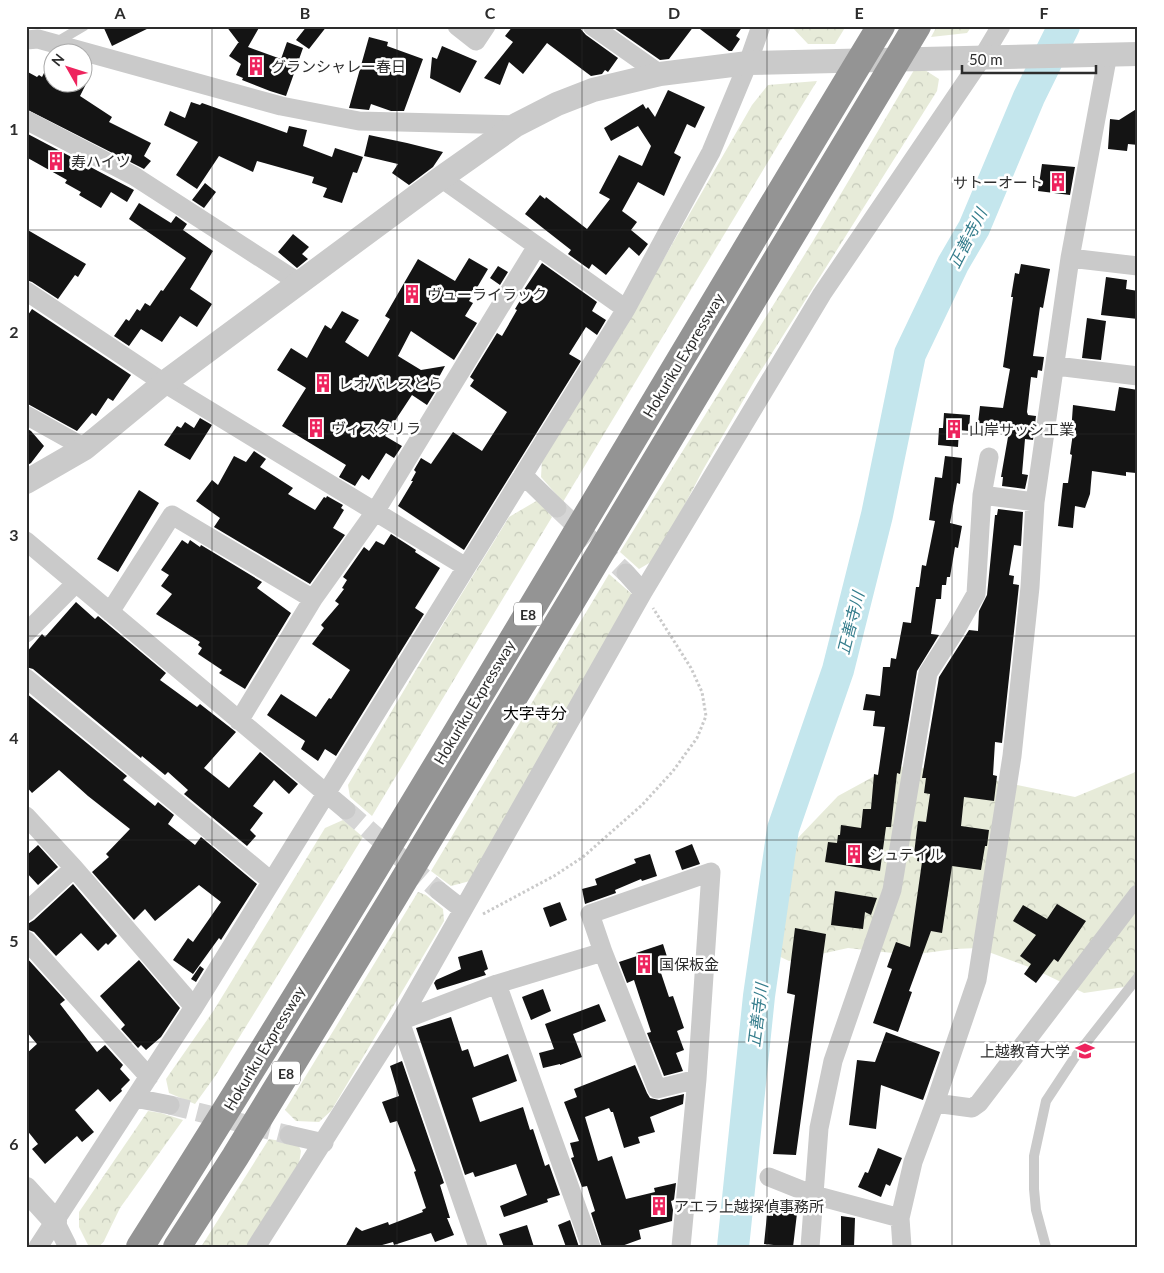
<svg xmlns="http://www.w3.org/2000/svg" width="1164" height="1273" font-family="Lato,'Noto Sans JP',sans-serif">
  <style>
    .forest { fill: url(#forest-crowns) }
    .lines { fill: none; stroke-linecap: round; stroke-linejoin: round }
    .river { stroke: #c4e6ed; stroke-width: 32 }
    .building { fill: #141414 }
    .minor-tunnel { stroke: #d5d5d5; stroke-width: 19; stroke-dasharray: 19 9; stroke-linecap: butt }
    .path { stroke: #cacaca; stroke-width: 3; stroke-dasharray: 2.5 2.5; stroke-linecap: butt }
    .service { stroke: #cacaca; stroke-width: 10 }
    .minor { stroke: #cacaca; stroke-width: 19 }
    .tertiary { stroke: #cacaca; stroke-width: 24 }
    .motorway { stroke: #949494; stroke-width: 28 }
    .grid { fill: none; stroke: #2d2d2d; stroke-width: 1; stroke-opacity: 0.55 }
    .labels { text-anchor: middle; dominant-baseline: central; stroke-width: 5; stroke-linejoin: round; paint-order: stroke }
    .shield { fill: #fff; stroke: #6c6c6c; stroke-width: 1 }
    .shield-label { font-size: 14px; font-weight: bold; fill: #2d2d2d }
    .poi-label { font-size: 15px; fill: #2d2d2d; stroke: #fff; text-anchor: start }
    .street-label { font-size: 15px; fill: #2d2d2d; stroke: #fff }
    .water-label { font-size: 16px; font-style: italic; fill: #357d8c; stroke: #fff }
    .neighbourhood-label { font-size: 16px; fill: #000; stroke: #fff }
    .neatline { fill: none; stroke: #2d2d2d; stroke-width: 2 }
    .grid-label { font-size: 16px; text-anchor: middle; font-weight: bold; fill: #2d2d2d }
  </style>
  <defs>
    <pattern id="forest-crowns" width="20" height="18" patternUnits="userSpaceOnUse" patternTransform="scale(1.25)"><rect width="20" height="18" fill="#e7ebd9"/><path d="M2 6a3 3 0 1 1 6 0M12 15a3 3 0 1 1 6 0" fill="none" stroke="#c6cabb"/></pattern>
  </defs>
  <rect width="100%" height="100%" fill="#fff"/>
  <path class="forest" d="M791,26H846L835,44H808Z
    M937,26H972L967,33L931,37Z
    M917,65L939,79L937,91L755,380L704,468L662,548L651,562L639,569L620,552L813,241Z
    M817,81L801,107L563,502L541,477L542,460L643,295L752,105L768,85Z
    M538,500L552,517L372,816L350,797L348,785L445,621L509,517Z
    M609,574L633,595L470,881L451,886L431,871Z
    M893,766L946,770L1075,797L1138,771V985L1084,993L1034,969L978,948L955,949L910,955L848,948L789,961L772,953L758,937L767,895L796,840L838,796Z
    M343,820L363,837L216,1075L195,1104L169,1093L166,1079L214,1010L325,828Z
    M418,892L426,895L443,909L444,921L331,1111L319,1122L296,1121L285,1110Z
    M148,1111L161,1113L183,1120L120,1208L104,1241L99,1247H89L79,1227V1212Z
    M269,1139L298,1144L301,1151L299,1164L247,1247H201Z"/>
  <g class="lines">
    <path class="river" d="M733,1247L759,996L783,829L838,670L877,515L910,354L953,264L974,228L1029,97L1064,26"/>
  </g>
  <path class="building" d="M103,26H153L112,46Z
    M226,26H260L248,47L281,59L287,42L303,48L286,96L270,91L242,80L243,78L236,75L241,64L229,56L238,43H239Z
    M307,26H327L309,49L296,40Z
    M513,26H578L586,35L618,58L608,72L605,70L602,74L591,76L547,43L523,74L509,62L500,85L484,78L513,42L505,36Z
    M616,26H694L669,59L660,60L614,28Z
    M696,26H743L736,36L740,39L732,51H729Z
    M369,37L388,42L387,46L423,59L404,111H391L371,104L369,110L349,108Z
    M442,46L477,61L460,93L430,78L432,57L437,59Z
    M52,57V82H87L80,96L112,117L109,122L151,143L144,156L151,161L144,169L26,109V71L37,77L39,75L42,77Z
    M668,90L705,107L695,128L687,124L674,153L681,157L664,196L638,182L622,211L637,222L631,230L648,244L639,256L629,247L606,275L592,264L589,269L568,254L571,250L525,214L540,195L545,199L546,197L587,229L610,199L599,193L619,155L642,166L651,146L638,126L611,141L604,128L643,104L646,109L648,107L655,117Z
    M191,102L200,105L202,103L287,133L289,126L307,130L303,146L332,157L335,148L363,157L357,173L353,172L342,203L323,197L327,188L312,183L314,177L257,161L253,172L219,156L197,189L176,175L198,142L164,125L170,111L185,118Z
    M1138,108V145L1128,144L1127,151L1108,149L1110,119L1119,120Z
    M26,133L134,190L127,202L111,192L101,208L79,195L81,192L65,183L67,180L26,157Z
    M369,135L407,143L443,152L433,167L409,185L392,173L398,164L364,156Z
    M1042,164L1075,167L1070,195L1038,191Z
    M205,183L216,192L204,208L192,200Z
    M139,203L171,223L176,216L187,224L183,230L213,251L190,289L212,304L197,327L180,316L162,342L141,329L129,346L114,336L126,319L129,321L137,309L140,311L145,303L150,306L161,290L163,291L186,258L129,219Z
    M26,229L86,264L78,277L75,275L58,299L32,282L26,280Z
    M293,234L309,247L302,254L308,259L297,268L278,252Z
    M469,258L488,269L469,301L473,303L465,316L477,323L454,360L411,331L398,356L421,370L445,366L432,390L435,392L427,405L412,395L385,436L402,446L394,458L386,453L369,480L362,475L355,486L339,477L346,465L282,426L306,388L277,370L291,348L307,358L325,325L331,329L342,311L359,320L345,342L368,357L390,319L385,316L418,259L455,281Z
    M542,263L597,302L592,311L606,320L597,335L586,327L569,354L581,361L464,550L398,506L413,481H411L416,472L414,470L421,458L431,464L453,432L482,451L507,412L470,386L474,380L470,377L497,333L502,336L517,310L515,309L521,299L519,297Z
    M1021,264L1050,269L1043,308L1040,307L1033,356L1044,357L1042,371L1038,370L1037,378L1031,377L1027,412L1028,415L1036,416L1033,440L1025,439L1022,474L1028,475L1025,489L1002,486L1003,477H1001L1008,437L1004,436L1005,426L978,423L980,406L1003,408L1010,369L1003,367L1013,297H1011L1015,273L1019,274Z
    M498,266L508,272L500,285L490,278Z
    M1106,277L1127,280L1126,289L1138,291V319L1101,315Z
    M32,309L131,375L113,401L108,398L96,416L92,413L77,431L26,403V318Z
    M1087,318L1106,321L1101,360L1082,358Z
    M1119,387L1138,390V458L1136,473L1126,472V476L1092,471L1090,494L1085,508L1075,506L1073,528L1058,526L1063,483H1068L1072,455L1070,454L1073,433H1071L1073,405L1115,411Z
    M944,413L970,415L969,431L959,430L958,447L938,445L939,428H943Z
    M200,418L212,425L190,460L164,445L177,426L181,428L185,422L194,428Z
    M26,428L31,431L44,446L31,463L26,466Z
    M254,451L266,459L260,467L293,488L288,494L315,510L324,497L326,498L327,496L343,505L341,508L344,510L333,528L345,535L310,584L214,527L220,518L196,501L212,480L218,485L234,456L246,462Z
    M945,456L962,458L960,484L957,483L950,523L962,526L958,548L955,547L950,577H947L946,585H942L941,599H936L931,634L939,635L917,671L900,774L897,773L891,827H886L880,871L825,862L828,842L837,843L838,835H840L841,825L861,828L863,809H871L874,774L878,775L885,727L873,726L875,711L863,710L866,694L880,696L883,667H890L891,658L896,659L903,622L911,623L916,587H919L922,565L926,566L935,521L929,520L935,477L942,478Z
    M139,490L159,503L118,572L97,559Z
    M998,509L1023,512L1021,546L1014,545L1009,575L1014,576L1013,584L1019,585L1002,743L995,742L993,775L997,776L994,801L964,797L961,826L989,830L987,846H985L981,870L952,866L942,933L931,931L909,991L912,992L898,1032L873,1023L892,969L887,967L896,942L910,947L922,862L917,861L918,855L914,854L918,821L926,822L930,794L924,793L926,778H922L939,677L969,630L978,631L979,611L987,595L995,515H997Z
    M391,534L416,550L415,552L440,568L415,608L424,614L336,756L325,749L318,761L301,749L305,741L267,715L281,694L316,717L329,698L331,699L350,670L312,644L324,628L321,625L339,604L335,601L344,589L342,588L347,580L343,577L364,547L369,551L376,541L384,545Z
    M182,540L188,544L190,540L200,547L201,545L262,582L257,588L291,613L245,689L219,673L222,670L198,654L202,648L198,645L200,642L156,614L172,594L161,586L169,575L161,570Z
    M76,602L95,619L98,616L166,673L160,680L197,707L200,704L236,732L204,768L229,788L260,752L298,784L289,794L274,780L253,806L263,813L250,830L256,836L247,846L184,794L188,790L168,772L165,775L142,756L141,758L33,669L26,667V653L42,634L45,637Z
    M26,693L127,776L123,780L155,806L158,802L174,815L168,824L195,845L201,837L257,884L221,940L219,938L193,974L173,960L188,938L193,942L221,902L199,885L155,921L145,909L134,920L92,872L109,857L106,854L130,829L88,796L59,770L32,793L26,786Z
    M692,844L700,864L682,870L675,851Z
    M38,845L58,867L38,885L26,872V856Z
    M650,854L657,876L642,881L641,879L615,890L616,893L585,904L582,889L597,885L595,879L636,863L634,859Z
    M73,884L117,936L108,945L106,943L98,951L81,933L56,956L34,932L26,929V925L34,920Z
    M835,891L877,898L871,915L865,912L863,929L831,925Z
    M560,902L567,920L550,927L543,908Z
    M1057,904L1086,921L1058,962L1054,959L1036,983L1024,974L1031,964L1020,956L1036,935L1013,921L1023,905L1047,919Z
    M795,928L826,934L796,1155L773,1154L795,995L787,993Z
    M663,944L670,966L660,970L669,997L673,996L684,1028L677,1031L684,1050L676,1053L683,1071L664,1076L647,1033L651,1032L634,980L627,983L619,962L637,956L636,953Z
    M482,950L488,969L484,971L486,975L437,990L434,983L436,980L461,969L458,957Z
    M26,957L65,1000L60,1004L97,1052L105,1045L123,1065L120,1069L130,1080L121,1089L122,1091L110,1102L98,1089L75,1110L94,1132L82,1142L77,1136L45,1164L32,1149L38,1144L26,1129V1054L37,1044L26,1031Z
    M139,960L180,1008L161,1037L146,1050L141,1045L138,1048L121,1029L125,1025L100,996Z
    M200,966L204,969L196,982L191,979Z
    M543,989L551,1011L531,1020L522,997Z
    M599,1004L606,1021L573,1034L582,1057L560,1065V1064L543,1068L539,1053L554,1049L545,1024Z
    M451,1017L462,1051L468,1049L474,1067L508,1054L517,1081L472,1098L480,1122L523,1107L530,1130L533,1129L545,1166L549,1164L560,1195L547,1199L548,1202L504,1217L500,1206L527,1195L516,1164L475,1177L473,1172L465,1175L416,1028Z
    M886,1032L940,1052L923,1100L881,1085L876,1129L849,1125L857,1060L875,1062Z
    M402,1061L444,1183L440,1185L450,1218H447L454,1235L435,1242L431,1233L394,1245L393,1242L375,1247H345L356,1227L362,1231L388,1222L389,1225L423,1212L422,1210L426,1208L414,1172L416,1171L397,1121L390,1123L382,1102L399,1096L390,1066Z
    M635,1065L647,1093L650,1098L659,1100L684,1094L683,1104L650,1117L655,1132L638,1137L640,1143L624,1148L613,1112H611L609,1108L585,1117L598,1161L612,1156L626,1199L655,1192L654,1188L676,1183L674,1200L671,1201L673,1210L672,1221L639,1230L641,1239L619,1247H602L591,1213L595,1211L587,1186L582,1187L571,1158L574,1157L570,1143L579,1141L564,1102L577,1097L574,1089Z
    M878,1148L902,1158L890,1186L886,1184L881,1197L858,1187L865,1172L868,1173Z
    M774,1202L798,1205L793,1247L764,1244L767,1215L773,1216Z
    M841,1216L855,1218L854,1247H841Z
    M570,1220L579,1247H566L558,1225Z
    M527,1225L534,1247H504L499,1234Z"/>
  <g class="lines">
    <path class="minor-tunnel" d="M557,508L626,573
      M346,810L439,891
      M170,1105L289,1135"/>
    <path class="path" d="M483,914L554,876L583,857L642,805L673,771L697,738L706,716L702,692L691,668L653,608"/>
    <path class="service" d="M55,43L84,26
      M1046,1247L1036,1210L1034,1189V1156L1046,1101L1075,1057L1138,977"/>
    <path class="minor" d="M457,26L476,41L486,26
      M592,26L660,74
      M26,40L38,39L281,106L359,121L516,125
      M26,120L134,176L298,282
      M441,178L626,309
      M1070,258L1138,266
      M26,291L164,383L466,567
      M1056,366L1138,376
      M26,415L85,448
      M523,475L557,508
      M982,495L1035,502
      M26,541L346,810
      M626,573L643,592
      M110,612L172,515L313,599
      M26,633L76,583
      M26,678L271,881
      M239,721L313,599L375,512L537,246
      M26,816L74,868L194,1007
      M439,891L462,909
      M26,912L74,868
      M26,940L149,1077
      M603,952L657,1089L697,1079
      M497,984L591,1247
      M400,1021L497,984L603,952L590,914L711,872L697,1079L681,1247
      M400,1021L478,1247
      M135,1098L170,1105
      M935,1103L972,1108L979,1103L1138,894
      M289,1135L324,1143
      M769,1177L814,1195L900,1218
      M55,1221L67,1245
      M38,1247L194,1007L626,309L711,152L748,63L761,26
      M256,1247L400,1021L643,592L822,294L982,58L1001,26
      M810,1247L819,1128L833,1061L892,890L928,673L955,631L976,594L982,495L989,457
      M902,1247L900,1218L913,1162L935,1103L977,980L1012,756L1030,587L1035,502L1070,258L1108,54"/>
    <path class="tertiary" d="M26,482L85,448L164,383L441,178L516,125L557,104L593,90L660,74L748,63L1138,54
      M26,1189L55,1221"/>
    <path class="motorway" d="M140,1247C395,845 634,433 881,26
      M177,1247L235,1157L393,898L917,26"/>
  </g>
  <path class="grid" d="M212,26V1247M397,26V1247M582,26V1247M767,26V1247M952,26V1247M26,230H1138M26,434H1138M26,636H1138M26,840H1138M26,1042H1138"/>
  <defs>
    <g id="building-bare" transform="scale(1.5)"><path d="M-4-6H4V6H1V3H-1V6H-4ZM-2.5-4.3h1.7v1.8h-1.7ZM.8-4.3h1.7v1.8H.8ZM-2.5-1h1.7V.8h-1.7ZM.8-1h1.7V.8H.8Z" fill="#ee245e" stroke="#fff" stroke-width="2.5" paint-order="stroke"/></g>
    <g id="university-bare" transform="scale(1.5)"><path d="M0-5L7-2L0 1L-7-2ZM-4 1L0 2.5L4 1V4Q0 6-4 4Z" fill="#ee245e" stroke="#fff" stroke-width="2.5" paint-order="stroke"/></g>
  </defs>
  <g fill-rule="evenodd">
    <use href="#building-bare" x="256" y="66"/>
    <use href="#building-bare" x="56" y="161"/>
    <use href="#building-bare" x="1058" y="182"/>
    <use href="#building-bare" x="412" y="294"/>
    <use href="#building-bare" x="323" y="383"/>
    <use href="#building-bare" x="316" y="428"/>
    <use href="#building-bare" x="954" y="429"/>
    <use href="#building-bare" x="854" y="854"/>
    <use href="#building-bare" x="644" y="964"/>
    <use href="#university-bare" x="1085" y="1051"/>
    <use href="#building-bare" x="659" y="1206"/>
  </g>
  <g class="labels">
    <g class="shield">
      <rect x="514" y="602.5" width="28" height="23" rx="4"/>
      <rect x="272" y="1061.5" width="28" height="23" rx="4"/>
    </g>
    <g class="shield-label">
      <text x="528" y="614">E8</text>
      <text x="286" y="1073">E8</text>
    </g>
    <g class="poi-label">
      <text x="271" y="66">グランシャレー春日</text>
      <text x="71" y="161">寿ハイツ</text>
      <text x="1043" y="182" text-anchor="end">サトーオート</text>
      <text x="427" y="294">ヴューライラック</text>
      <text x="338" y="383">レオパレスとら</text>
      <text x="331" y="428">ヴィスタリラ</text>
      <text x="969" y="429">山岸サッシ工業</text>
      <text x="869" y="854">シュテイル</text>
      <text x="659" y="964">国保板金</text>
      <text x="1070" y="1051" text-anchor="end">上越教育大学</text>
      <text x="674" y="1206">アエラ上越探偵事務所</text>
    </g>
    <g class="street-label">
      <text transform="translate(683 355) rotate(-59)">Hokuriku Expressway</text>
      <text transform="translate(474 702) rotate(-59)">Hokuriku Expressway</text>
      <text transform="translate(264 1048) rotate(-59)">Hokuriku Expressway</text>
    </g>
    <g class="water-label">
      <text transform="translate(967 238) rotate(-63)">正善寺川</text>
      <text transform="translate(850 623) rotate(-76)">正善寺川</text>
      <text transform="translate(757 1015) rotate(-83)">正善寺川</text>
    </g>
    <g class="neighbourhood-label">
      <text x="535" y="712">大字寺分</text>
    </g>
  </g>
  <rect width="1164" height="1273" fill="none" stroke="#ffffff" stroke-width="55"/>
  <g transform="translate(68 68) rotate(309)"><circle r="24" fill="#ffffff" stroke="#ababab"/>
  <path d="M0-4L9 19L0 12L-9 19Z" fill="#ee245e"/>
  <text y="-8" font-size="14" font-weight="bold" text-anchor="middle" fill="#2d2d2d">N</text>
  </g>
  <path d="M962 65v8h134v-8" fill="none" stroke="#2d2d2d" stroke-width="2.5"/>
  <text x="969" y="65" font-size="15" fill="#2d2d2d" stroke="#ffffff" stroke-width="4" paint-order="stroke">50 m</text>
  <rect x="28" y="28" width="1108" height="1218" class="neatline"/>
  <g class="grid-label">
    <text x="120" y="19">A</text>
    <text x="305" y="19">B</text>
    <text x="490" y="19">C</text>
    <text x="674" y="19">D</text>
    <text x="859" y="19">E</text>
    <text x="1044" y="19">F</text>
    <text x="14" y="135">1</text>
    <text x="14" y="338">2</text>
    <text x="14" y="541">3</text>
    <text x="14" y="744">4</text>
    <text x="14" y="947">5</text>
    <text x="14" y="1150">6</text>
  </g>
</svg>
